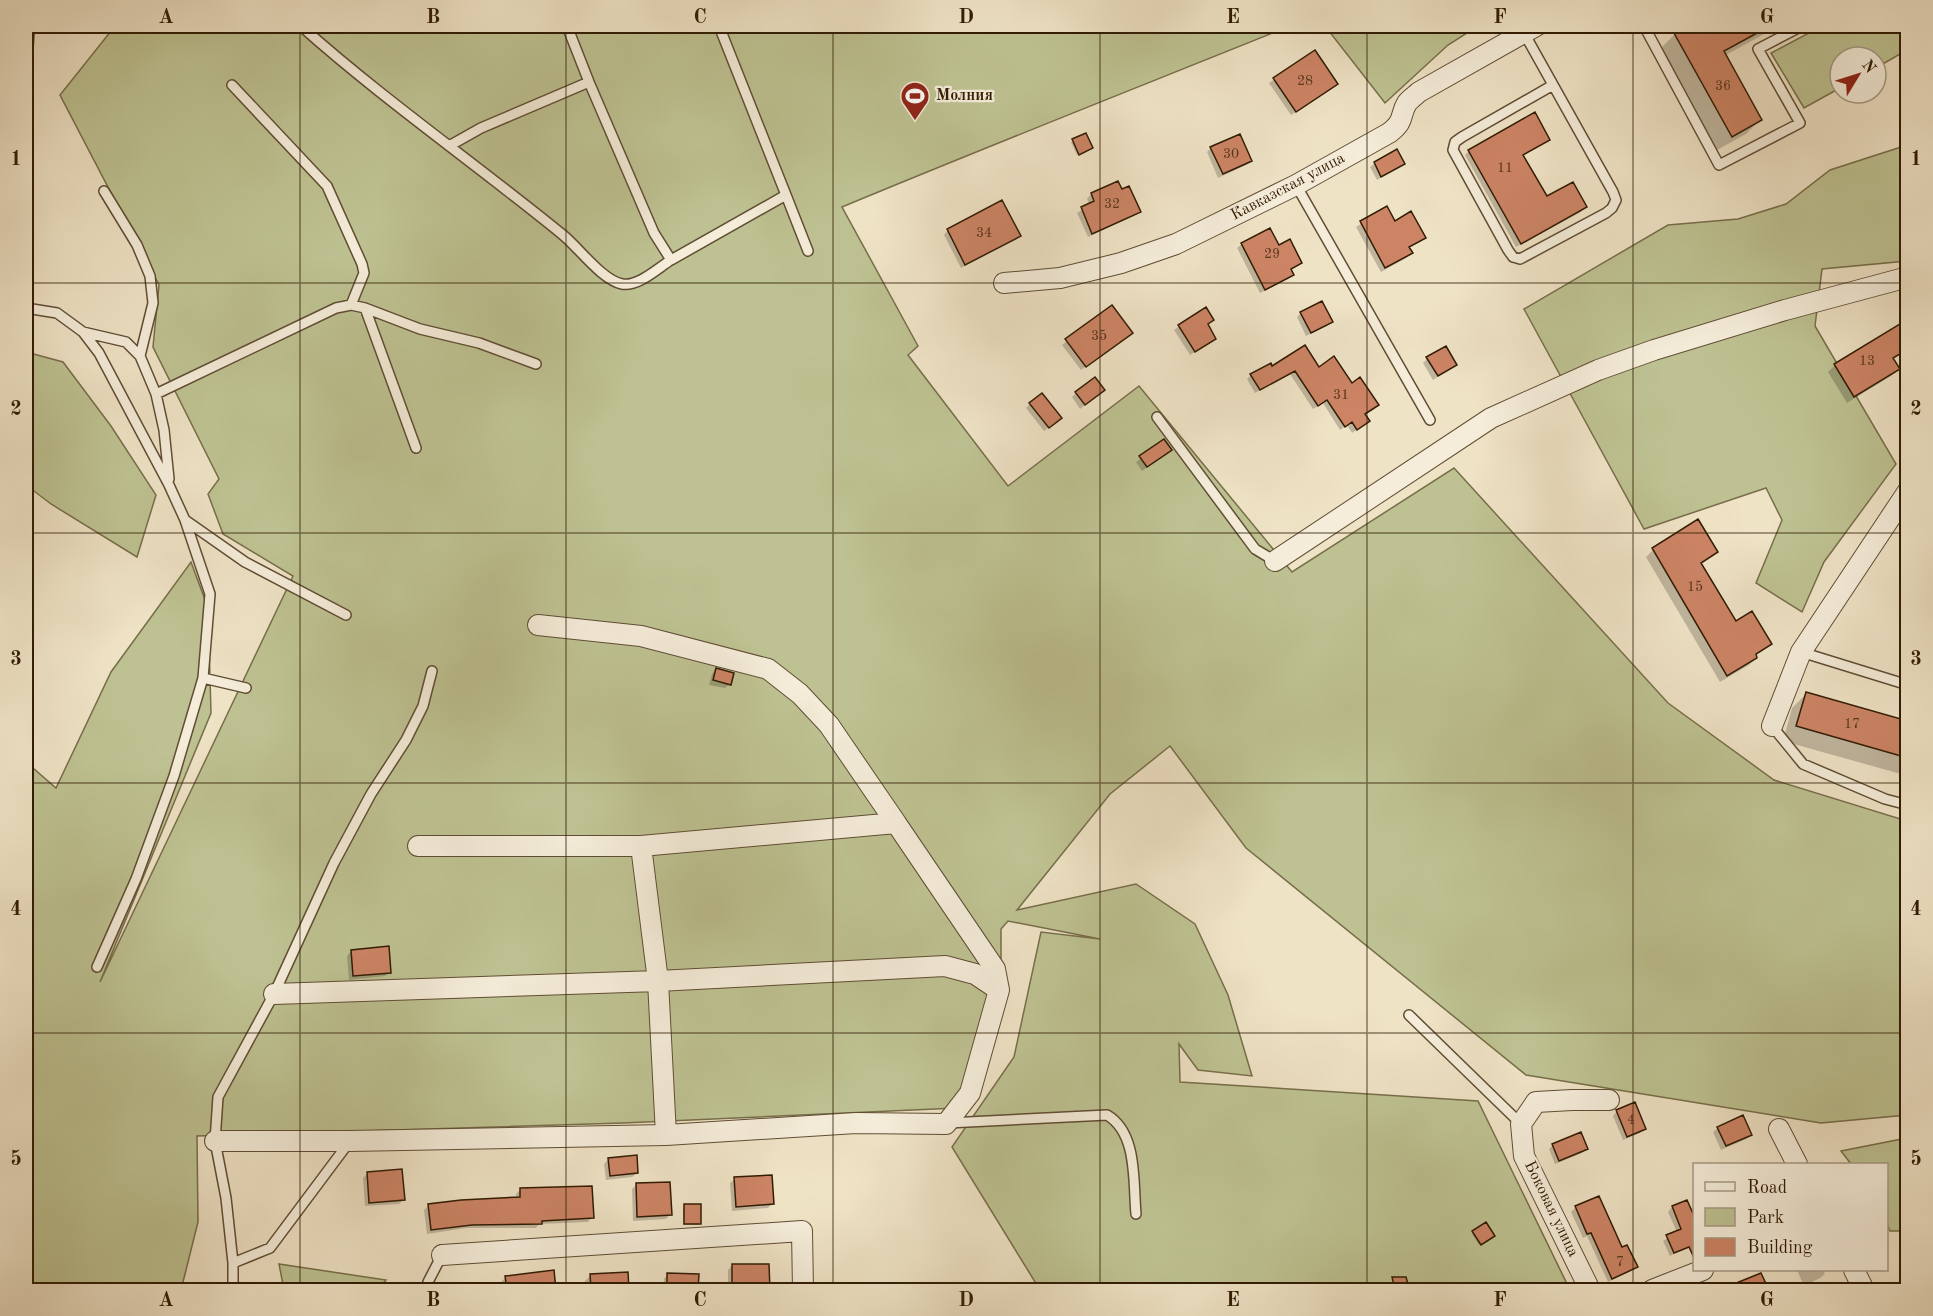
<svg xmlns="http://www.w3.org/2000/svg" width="1933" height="1316" font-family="'Old Standard TT',serif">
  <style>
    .green { fill: #bec292; stroke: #776e4a; stroke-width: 1.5 }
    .shadow { fill: #0003 }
    .building { fill: #cc8465; stroke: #301b03; stroke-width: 1.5 }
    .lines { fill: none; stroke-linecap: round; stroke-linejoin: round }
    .service-casing { stroke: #604d34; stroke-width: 12 }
    .minor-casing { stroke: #604d34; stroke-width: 22 }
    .service { stroke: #f5edda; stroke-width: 9 }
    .minor { stroke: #f5edda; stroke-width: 20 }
    .grid { fill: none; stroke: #301b03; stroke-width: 1.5; stroke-opacity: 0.55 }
    .labels { text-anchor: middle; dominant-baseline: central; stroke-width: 4.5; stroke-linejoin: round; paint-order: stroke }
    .number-label { font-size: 14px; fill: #57351c }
    .poi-label { font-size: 16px; font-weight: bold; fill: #301b03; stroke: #f5edda; text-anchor: start }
    .street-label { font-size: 16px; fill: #301b03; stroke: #f5edda }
    .neatline { fill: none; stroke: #301b03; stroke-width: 2 }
    .grid-label { font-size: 20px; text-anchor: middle; font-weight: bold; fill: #301b03 }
  </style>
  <rect width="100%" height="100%" fill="#efe3c6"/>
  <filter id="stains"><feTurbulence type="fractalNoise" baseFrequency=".00333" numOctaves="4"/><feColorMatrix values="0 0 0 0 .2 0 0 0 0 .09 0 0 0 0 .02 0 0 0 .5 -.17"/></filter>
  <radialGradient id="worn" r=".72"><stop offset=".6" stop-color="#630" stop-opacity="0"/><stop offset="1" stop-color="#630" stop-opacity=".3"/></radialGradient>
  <path class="green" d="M26,26H35L26,134Z
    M115,26H1290C1141,86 991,145 842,207L918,346L908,355L1008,486L1139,386L1292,572L1454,468L1668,703L1774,780L1907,821V1115L1821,1123L1526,1075L1246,848L1170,746L1110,794L1017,910L1136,884L1195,924L1228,995L1252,1076L1198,1070L1179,1044L1180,1082L1478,1101L1570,1290H1040L952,1147L1014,1057L1041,932L1100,939L1008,921L1001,929V982L957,1108L623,1123L197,1136L198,1222L181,1290H26V762L56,788L111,672L191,562L208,608L211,713L100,982L293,576L223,534L208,494L219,479L153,347L159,285L60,95Z
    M1325,26H1478L1448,45L1385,103Z
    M1822,26H1907V50L1876,68V57H1840V88L1804,108L1771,53Z
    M1907,143V261L1822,269L1815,326L1896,464L1824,562L1802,612L1756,583L1782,520L1766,488L1644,529L1524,309L1668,225L1738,219L1786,204L1830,170L1898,148Z
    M26,352L63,362L111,426L156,495L137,557L51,504L26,485Z
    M1907,1138V1231H1890L1887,1224L1886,1164H1851L1841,1151Z
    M279,1264L386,1280L378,1290H284Z"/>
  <path class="shadow" d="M1690,26H1779L1724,56L1760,120L1746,134L1717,150L1661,48L1675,34Z
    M1315,52L1332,88L1291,115L1269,83Z
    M1086,135L1090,149L1077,155L1071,142Z
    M1548,139L1522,156L1546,198L1585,207L1581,212L1516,247L1465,155L1469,151Z
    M1211,148L1250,161L1246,165L1218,178L1207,152Z
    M1375,163L1403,164L1377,180L1370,167Z
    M1117,183L1139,212L1134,216L1088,237L1077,213L1090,205L1087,199L1091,194Z
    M1386,208L1394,223L1424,237L1408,248L1411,253L1406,258L1381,272L1356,227Z
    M948,230L1019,236L1014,240L961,268L944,235Z
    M1242,244L1278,247L1301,262L1290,270L1292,275L1288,279L1260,293L1237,248Z
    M1111,307L1126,337L1081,370L1062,345Z
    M1205,309L1210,343L1190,355L1174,330Z
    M1301,313L1331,322L1327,326L1306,336L1297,317Z
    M1908,320V350L1892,359L1898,369L1891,376L1847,403L1828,372L1835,365Z
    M1427,359L1455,365L1433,380L1423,363Z
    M1272,368L1318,369L1363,415L1364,425L1352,433L1347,425L1340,430L1323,403L1313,409L1290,374L1255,393L1247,379L1251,375Z
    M1076,393L1099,394L1080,409L1072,397Z
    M1030,404L1056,422L1044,431L1026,408Z
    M1164,441L1166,454L1142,471L1136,462Z
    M1653,550L1716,552L1701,564L1735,623L1770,644L1755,656L1756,658L1749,665L1720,682L1646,557Z
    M716,669L730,684L725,688L709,685L712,674Z
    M1806,694L1908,722V776L1783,741L1792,708Z
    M351,951L390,972L385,976L349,980L347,956Z
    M1617,1111L1644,1129L1640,1133L1623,1140L1613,1116Z
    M1718,1128L1750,1134L1746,1139L1721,1150L1713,1132Z
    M1553,1145L1586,1149L1582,1153L1555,1164L1549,1149Z
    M609,1159L637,1173L632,1177L606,1180L604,1164Z
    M368,1173L403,1200L399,1204L365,1206L363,1178Z
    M735,1179L772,1204L768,1208L732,1211L730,1183Z
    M636,1185L670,1215L666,1219L633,1221L632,1189Z
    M520,1190L592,1217L588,1222L539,1224L536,1228H466L427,1234L424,1210L428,1206L516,1199V1194Z
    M1686,1202L1694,1244L1670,1256L1663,1241L1677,1232L1668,1212L1672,1207Z
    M685,1205L700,1223L698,1225H683V1207Z
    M1576,1207L1621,1249L1636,1267L1631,1271L1608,1282L1587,1236L1583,1238L1571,1212Z
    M1473,1232L1491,1237L1479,1245L1472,1234Z
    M732,1265H768V1290H728V1270Z
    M1797,1270H1823L1825,1274L1820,1278L1804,1286Z
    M552,1271L555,1290H500L499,1284L506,1277Z
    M627,1274V1290H584V1282L591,1275Z
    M668,1274L697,1276L696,1290H663L664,1279Z
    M1761,1275L1767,1290H1724L1735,1287Z"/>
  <path class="building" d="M1687,26H1770L1724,51L1762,120L1732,137L1674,33Z
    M1315,50L1338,84L1296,112L1273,78Z
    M1535,112L1550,140L1523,155L1547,196L1573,182L1587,207L1521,244L1468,150Z
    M1086,133L1093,148L1079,155L1072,139Z
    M1240,134L1252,161L1223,174L1210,147Z
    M1397,149L1405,164L1381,177L1374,162Z
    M1118,181L1122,189L1129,186L1141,212L1092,234L1081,207L1094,201L1091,193Z
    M1002,200L1021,236L965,265L947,229Z
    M1387,206L1395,221L1411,211L1426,238L1409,247L1413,253L1385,268L1360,221Z
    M1270,228L1279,245L1290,239L1302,263L1291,269L1294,275L1265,290L1241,243Z
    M1322,301L1333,322L1311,333L1300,312Z
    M1112,305L1133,333L1086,367L1065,339Z
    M1206,307L1214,320L1208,324L1216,339L1195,352L1178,325Z
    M1908,319V349L1893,358L1900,369L1854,397L1834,364Z
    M1305,345L1319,367L1334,356L1352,383L1360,377L1379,405L1365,414L1370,421L1357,430L1352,422L1345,427L1327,400L1318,406L1295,371L1260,390L1250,374L1271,363L1272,366Z
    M1446,346L1457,365L1438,376L1426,357Z
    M1095,377L1105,390L1085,405L1075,392Z
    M1042,393L1062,418L1049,428L1029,403Z
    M1164,439L1172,450L1147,467L1139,456Z
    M1698,519L1718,552L1701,563L1736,621L1752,611L1772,644L1756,654L1757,658L1727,676L1652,548Z
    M716,668L734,673L731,685L713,680Z
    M1806,692L1908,721V758L1796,726Z
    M389,946L391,973L353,976L351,950Z
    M1635,1102L1646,1129L1627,1137L1616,1110Z
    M1743,1115L1752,1135L1726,1146L1717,1127Z
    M1581,1132L1588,1149L1559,1161L1552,1144Z
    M637,1155L638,1173L610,1176L608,1158Z
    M402,1169L405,1200L369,1203L367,1172Z
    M772,1175L774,1204L736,1207L734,1177Z
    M670,1182L672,1215L637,1217L636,1183Z
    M592,1186L594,1218L542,1221V1224L472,1225L431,1230L428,1204L461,1200L520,1197V1188Z
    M1599,1196L1622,1247L1627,1245L1638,1267L1612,1279L1591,1233L1587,1234L1575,1206Z
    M1687,1200L1695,1218V1260L1689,1247L1674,1253L1666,1235L1681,1229L1672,1206Z
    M684,1204H701V1224H684Z
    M1486,1222L1495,1236L1481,1245L1472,1231Z
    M732,1264H769L770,1290H732Z
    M554,1270L556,1290H507L505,1276Z
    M628,1272L629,1290H591L590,1274Z
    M667,1273L699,1274L698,1290H667Z
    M1761,1273L1769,1290H1719Z
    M1392,1277H1406L1409,1288L1395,1290Z"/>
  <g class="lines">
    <g class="service-casing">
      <path id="service" d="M301,26C384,100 476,164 563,235C579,248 602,280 622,284C638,287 658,268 671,260
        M567,26L589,82L654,233L671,260L786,195L719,26
        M1644,26L1719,165L1800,123L1758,49L1802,26
        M1524,33L1613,192L1616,200L1612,208L1606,213L1520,259L1513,257L1508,250L1453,150L1455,142L1462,137L1553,85
        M232,85L327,186L362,264L364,273L351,305
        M449,146L481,128L589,82
        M1296,185L1430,420
        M104,191L137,245L150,276L153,303L140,356L156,394L164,430L169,479
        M786,195L808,251
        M26,308L57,313L83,332L99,353L169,485L185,520L210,594L203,678L174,776L136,879L97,967
        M365,308L416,448
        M83,332L126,342L140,356
        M156,394L336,308L351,305L365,308L420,329L479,343L536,364
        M1157,417L1255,549L1275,561
        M185,520L245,562L346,615
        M1801,652L1908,685
        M203,678L246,688
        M1772,726L1803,764L1885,799L1908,805
        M1409,1015L1521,1124
        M948,1123L1107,1115C1138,1133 1133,1183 1136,1214
        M233,1263L270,1248L350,1141
        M233,1290V1263L226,1198L215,1141L218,1097L274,994L334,863L371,794L406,740L423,706L432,671
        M426,1290L428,1282L442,1255"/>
    </g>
    <g class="minor-casing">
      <path id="minor" d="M1004,283L1060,278L1121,263L1176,244L1296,185L1389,133C1406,120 1399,116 1407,103C1410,99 1416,95 1419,92L1536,26
        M1275,561L1491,418L1598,370L1654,350L1785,310L1908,277
        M1772,726L1801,652L1908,491
        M418,846H641L896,823L829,725L800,694L768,669L641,636L538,625
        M641,846L658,981L945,966L975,974L999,990
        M1779,1129L1797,1164
        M666,1135L856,1123L946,1124L970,1093L999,990L995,969L896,823
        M215,1141H350L666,1135L658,981L274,994
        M442,1255L802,1231L803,1290
        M1854,1270L1864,1290
        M1590,1290L1524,1156L1521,1124L1536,1102L1572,1100H1609
        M1652,1290L1703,1270"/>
    </g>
    <use href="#service" class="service"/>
    <use href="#minor" class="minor"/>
  </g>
  <path class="grid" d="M300,26V1290M566,26V1290M833,26V1290M1100,26V1290M1367,26V1290M1633,26V1290M26,283H1908M26,533H1908M26,783H1908M26,1033H1908"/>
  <defs>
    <g id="stadium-pin" transform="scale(1.5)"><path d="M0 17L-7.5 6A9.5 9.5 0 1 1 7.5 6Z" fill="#8f2418" stroke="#f5edda"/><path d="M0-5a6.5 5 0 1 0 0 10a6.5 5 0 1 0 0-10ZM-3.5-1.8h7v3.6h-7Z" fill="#fff"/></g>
  </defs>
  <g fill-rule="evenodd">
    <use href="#stadium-pin" x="915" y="96"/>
  </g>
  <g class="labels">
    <g class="number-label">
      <text x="1305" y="81">28</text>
      <text x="1723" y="86">36</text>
      <text x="1231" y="154">30</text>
      <text x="1505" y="168">11</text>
      <text x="1112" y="204">32</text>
      <text x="984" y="233">34</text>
      <text x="1272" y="254">29</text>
      <text x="1099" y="336">35</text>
      <text x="1867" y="361">13</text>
      <text x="1341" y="395">31</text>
      <text x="1695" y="587">15</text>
      <text x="1852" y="724">17</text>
      <text x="1631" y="1120">4</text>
      <text x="1620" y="1262">7</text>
    </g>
    <g class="poi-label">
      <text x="936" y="96">Молния</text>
    </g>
    <g class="street-label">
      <text transform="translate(1288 187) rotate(-28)">Кавказская улица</text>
      <text transform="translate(1551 1209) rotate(64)">Боковая улица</text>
    </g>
  </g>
  <rect width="1933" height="1316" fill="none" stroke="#efe3c6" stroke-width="66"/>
  <rect x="1693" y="1163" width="195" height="108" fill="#f5edda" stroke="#a69984" stroke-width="1.5"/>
  <rect x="1705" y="1182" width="30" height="9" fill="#f5edda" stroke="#a69984" stroke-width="1.5"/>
  <text x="1747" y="1193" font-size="18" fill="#301b03">Road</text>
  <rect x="1705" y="1208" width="30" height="18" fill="#bec292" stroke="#a69984" stroke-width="1.5"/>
  <text x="1747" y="1223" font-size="18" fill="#301b03">Park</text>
  <rect x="1705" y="1238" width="30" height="18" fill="#cc8465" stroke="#a69984" stroke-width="1.5"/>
  <text x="1747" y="1253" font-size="18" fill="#301b03">Building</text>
  <g transform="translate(1858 75) rotate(52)"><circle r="28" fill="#f5edda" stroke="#a69984" stroke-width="1.5"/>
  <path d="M0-4.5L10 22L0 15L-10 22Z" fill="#8f2418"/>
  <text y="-9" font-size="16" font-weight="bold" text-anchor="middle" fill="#301b03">N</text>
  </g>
  <rect x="33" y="33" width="1867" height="1250" class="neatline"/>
  <g class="grid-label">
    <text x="166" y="23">A</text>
    <text x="433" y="23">B</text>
    <text x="700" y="23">C</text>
    <text x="966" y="23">D</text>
    <text x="1233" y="23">E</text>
    <text x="1500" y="23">F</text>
    <text x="1767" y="23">G</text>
    <text x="16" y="165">1</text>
    <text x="1916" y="165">1</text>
    <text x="16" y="415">2</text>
    <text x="1916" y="415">2</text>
    <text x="16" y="665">3</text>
    <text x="1916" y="665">3</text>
    <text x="16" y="915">4</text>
    <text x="1916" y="915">4</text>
    <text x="16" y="1165">5</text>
    <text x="1916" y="1165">5</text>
    <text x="166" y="1306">A</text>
    <text x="433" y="1306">B</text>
    <text x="700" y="1306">C</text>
    <text x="966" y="1306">D</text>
    <text x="1233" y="1306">E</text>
    <text x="1500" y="1306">F</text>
    <text x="1767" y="1306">G</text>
  </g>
  <rect width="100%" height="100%" filter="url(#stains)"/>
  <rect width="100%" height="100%" fill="url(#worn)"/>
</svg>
